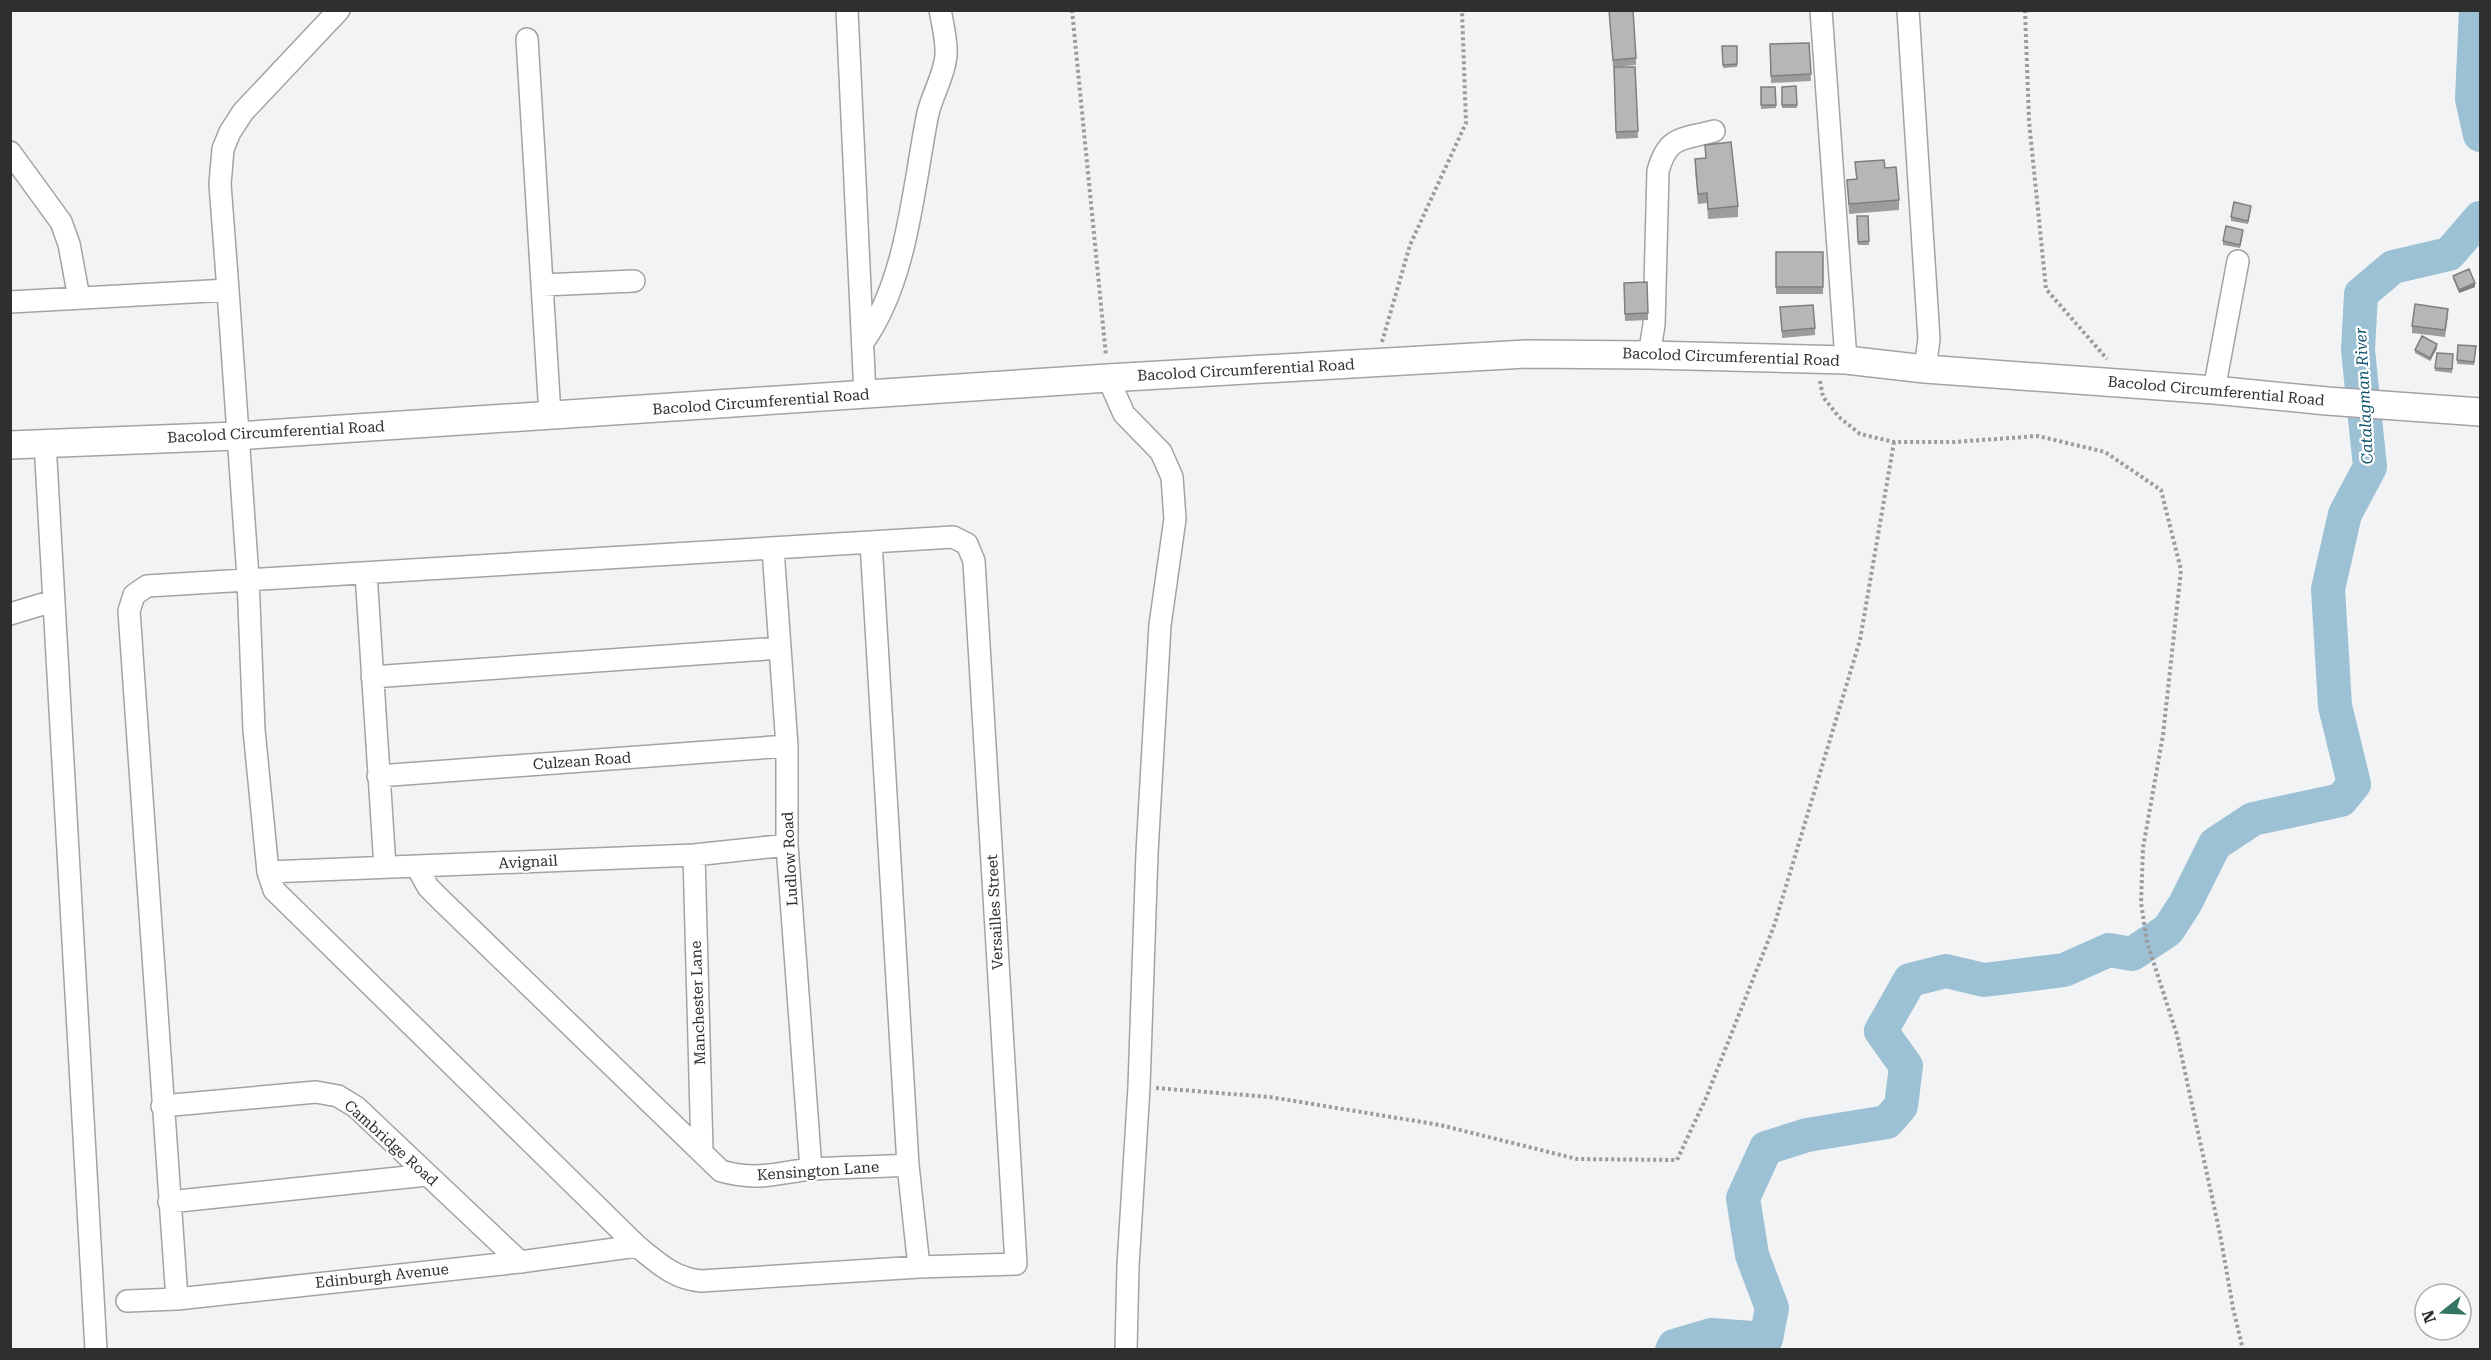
<svg xmlns="http://www.w3.org/2000/svg" width="2491" height="1360" font-family="'Roboto Serif',serif">
  <style>
    .lines { fill: none; stroke-linecap: round; stroke-linejoin: round }
    .river { stroke: #9cc0d4; stroke-width: 34 }
    .minor-casing { stroke: #a2a3a5; stroke-width: 24 }
    .major-casing { stroke: #a2a3a5; stroke-width: 30 }
    .path { stroke: #9a9c9d; stroke-width: 4; stroke-dasharray: 3 3; stroke-linecap: butt }
    .minor { stroke: #fff; stroke-width: 21 }
    .major { stroke: #fff; stroke-width: 27 }
    .wall { fill: #9d9c9c }
    .shaded-wall { fill: #807f7f }
    .building { fill: #b7b5b5; stroke: #807f7f; stroke-width: 1.5 }
    .labels { text-anchor: middle; dominant-baseline: central; stroke-width: 4.5; stroke-linejoin: round; paint-order: stroke }
    .street-label { font-size: 15px; fill: #2f2f30; stroke: #fff }
    .water-label { font-size: 16px; font-style: italic; fill: #10536f; stroke: #fff }
  </style>
  <rect width="100%" height="100%" fill="#f1f3f5"/>
  <g class="lines">
    <path class="river" d="M2476,10L2472,99L2480,135
      M1672,1350L1674,1346L1711,1335L1766,1339L1772,1308L1752,1255L1743,1198L1766,1148L1807,1135L1887,1122L1901,1106L1906,1066L1881,1031L1910,980L1946,971L1984,980L2064,970L2109,950L2132,954L2168,930L2185,904L2215,844L2253,819L2341,800L2354,784L2335,706L2328,589L2345,514L2370,467L2358,350L2361,294L2393,267L2449,254L2480,218"/>
    <g class="minor-casing">
      <path id="minor" d="M847,10L865,395
        M1821,10L1846,360
        M1908,10L1929,339L1925,369
        M527,39L550,415
        M10,152L61,222L69,244L79,298
        M542,285L634,281
        M228,290L220,184L223,149L230,132L243,112L339,10
        M10,302L228,290L248,578L254,730L268,872L274,890L637,1246C657,1262 674,1279 701,1281L919,1267L1016,1264L974,561L967,544L953,537L147,586L134,595L129,611L177,1299
        M864,341C908,278 913,187 928,113C933,93 944,76 946,56C947,41 943,25 940,10
        M1649,355L1654,325L1658,171C1668,135 1682,140 1714,131
        M1108,378L1124,414L1161,452L1172,477L1175,519L1160,625L1147,853L1139,1087L1128,1266L1126,1350
        M2214,390L2238,261
        M45,442L96,1350
        M871,542L908,1165L919,1267
        M773,549L787,746V845L811,1169
        M366,573L385,867
        M10,614L53,601
        M372,677L780,648
        M378,776L787,746
        M694,855L702,1151
        M417,867L428,887L442,901L721,1171C761,1182 776,1172 814,1169C845,1167 877,1167 908,1165
        M268,872L694,855L787,845
        M162,1106L316,1092L338,1096L356,1107L520,1262
        M169,1202L427,1175
        M127,1301L177,1299L520,1262L637,1246"/>
    </g>
    <g class="major-casing">
      <path id="major" d="M10,445L236,436L1108,378L1526,354L1649,355L1846,360L1925,369L2214,390L2327,401L2480,412"/>
    </g>
    <path class="path" d="M1072,10L1106,356
      M2025,10L2029,121L2046,289L2107,359
      M1382,342L1410,245L1466,123L1462,10
      M1820,381L1823,397L1839,417L1860,434L1894,442H1954L2038,436L2105,452L2161,490L2181,570L2163,735L2143,848L2141,903L2147,942L2177,1035L2220,1234L2233,1308L2243,1350
      M1156,1088L1270,1097L1440,1125L1577,1159L1677,1160L1706,1098L1774,926L1860,640L1894,442"/>
    <use href="#minor" class="minor"/>
    <use href="#major" class="major"/>
  </g>
  <path class="wall" d="M1609,10L1636,58V65L1613,67Z
    M1809,43L1811,81L1771,83L1770,44Z
    M1722,46H1737V67L1723,68Z
    M1614,67H1635L1638,138L1616,139Z
    M1796,86L1797,108H1782V87Z
    M1761,87H1775L1776,108L1761,109Z
    M1705,145L1738,206V217L1708,219L1707,203L1698,204L1695,170V159L1705,158Z
    M1855,162L1885,168L1899,200V210L1849,214L1847,180L1856,179Z
    M2251,209L2248,224L2231,221V217Z
    M1857,216H1868L1869,245H1858Z
    M2243,233L2240,248L2223,245V241Z
    M1776,252H1823V294H1776Z
    M2453,276L2475,287L2459,293L2453,279Z
    M1647,282L1648,320L1625,321L1624,283Z
    M1780,307L1815,328V335L1782,338Z
    M2448,316L2445,337L2412,333V326Z
    M2458,345L2476,346L2474,365L2457,364Z
    M2437,348L2430,361L2415,353V350Z
    M2453,354L2452,373L2435,371V368Z"/>
  <path class="shaded-wall" d="M2475,283V287L2459,293V290Z
    M2437,344V348L2430,361V358Z"/>
  <path class="building" d="M1609,10H1633L1636,58L1613,60Z
    M1809,43L1811,74L1771,76L1770,44Z
    M1722,46H1737V64L1723,65Z
    M1614,67H1635L1638,131L1616,132Z
    M1796,86L1797,105H1782V87Z
    M1761,87H1775L1776,105H1761Z
    M1731,142L1738,206L1708,209L1707,193L1698,194L1695,159L1706,158L1705,145Z
    M1884,160L1885,168L1896,167L1899,200L1849,204L1847,180L1857,179L1855,162Z
    M2234,202L2251,206L2248,221L2231,217Z
    M1857,216H1868L1869,241L1858,242Z
    M2226,226L2243,230L2240,245L2223,241Z
    M1776,252H1823V287H1776Z
    M2469,269L2475,283L2459,290L2453,276Z
    M1647,282L1648,313L1625,314L1624,283Z
    M2415,304L2448,309L2445,330L2412,326Z
    M1813,305L1815,328L1782,331L1780,307Z
    M2422,336L2437,344L2430,358L2415,350Z
    M2458,345L2476,346L2474,362L2457,360Z
    M2437,353L2453,354L2452,369L2435,368Z"/>
  <g class="labels">
    <g class="street-label">
      <text transform="translate(1731 357) rotate(2)">Bacolod Circumferential Road</text>
      <text transform="translate(1246 370) rotate(-3)">Bacolod Circumferential Road</text>
      <text transform="translate(2216 391) rotate(5)">Bacolod Circumferential Road</text>
      <text transform="translate(761 402) rotate(-4)">Bacolod Circumferential Road</text>
      <text transform="translate(276 432) rotate(-3)">Bacolod Circumferential Road</text>
      <text transform="translate(582 761) rotate(-4)">Culzean Road</text>
      <text transform="translate(790 859) rotate(-93)">Ludlow Road</text>
      <text transform="translate(528 862) rotate(-3)">Avignail</text>
      <text transform="translate(995 912) rotate(-93)">Versailles Street</text>
      <text transform="translate(698 1003) rotate(-92)">Manchester Lane</text>
      <text transform="translate(391 1143) rotate(42)">Cambridge Road</text>
      <text transform="translate(818 1171) rotate(-4)">Kensington Lane</text>
      <text transform="translate(382 1276) rotate(-6)">Edinburgh Avenue</text>
    </g>
    <g class="water-label">
      <text transform="translate(2364 396) rotate(-93)">Catalagman River</text>
    </g>
  </g>
  <rect width="2491" height="1360" fill="none" stroke="#2f2f30" stroke-width="24"/>
  <g transform="translate(2443 1312) rotate(252)"><circle r="28" fill="#ffffff" stroke="#acacac" stroke-width="1.5"/>
  <path d="M0-4.5L10 22L0 15L-10 22Z" fill="#357563"/>
  <text y="-9" font-size="16" font-weight="bold" text-anchor="middle" fill="#2f2f30">N</text>
  </g>
</svg>
